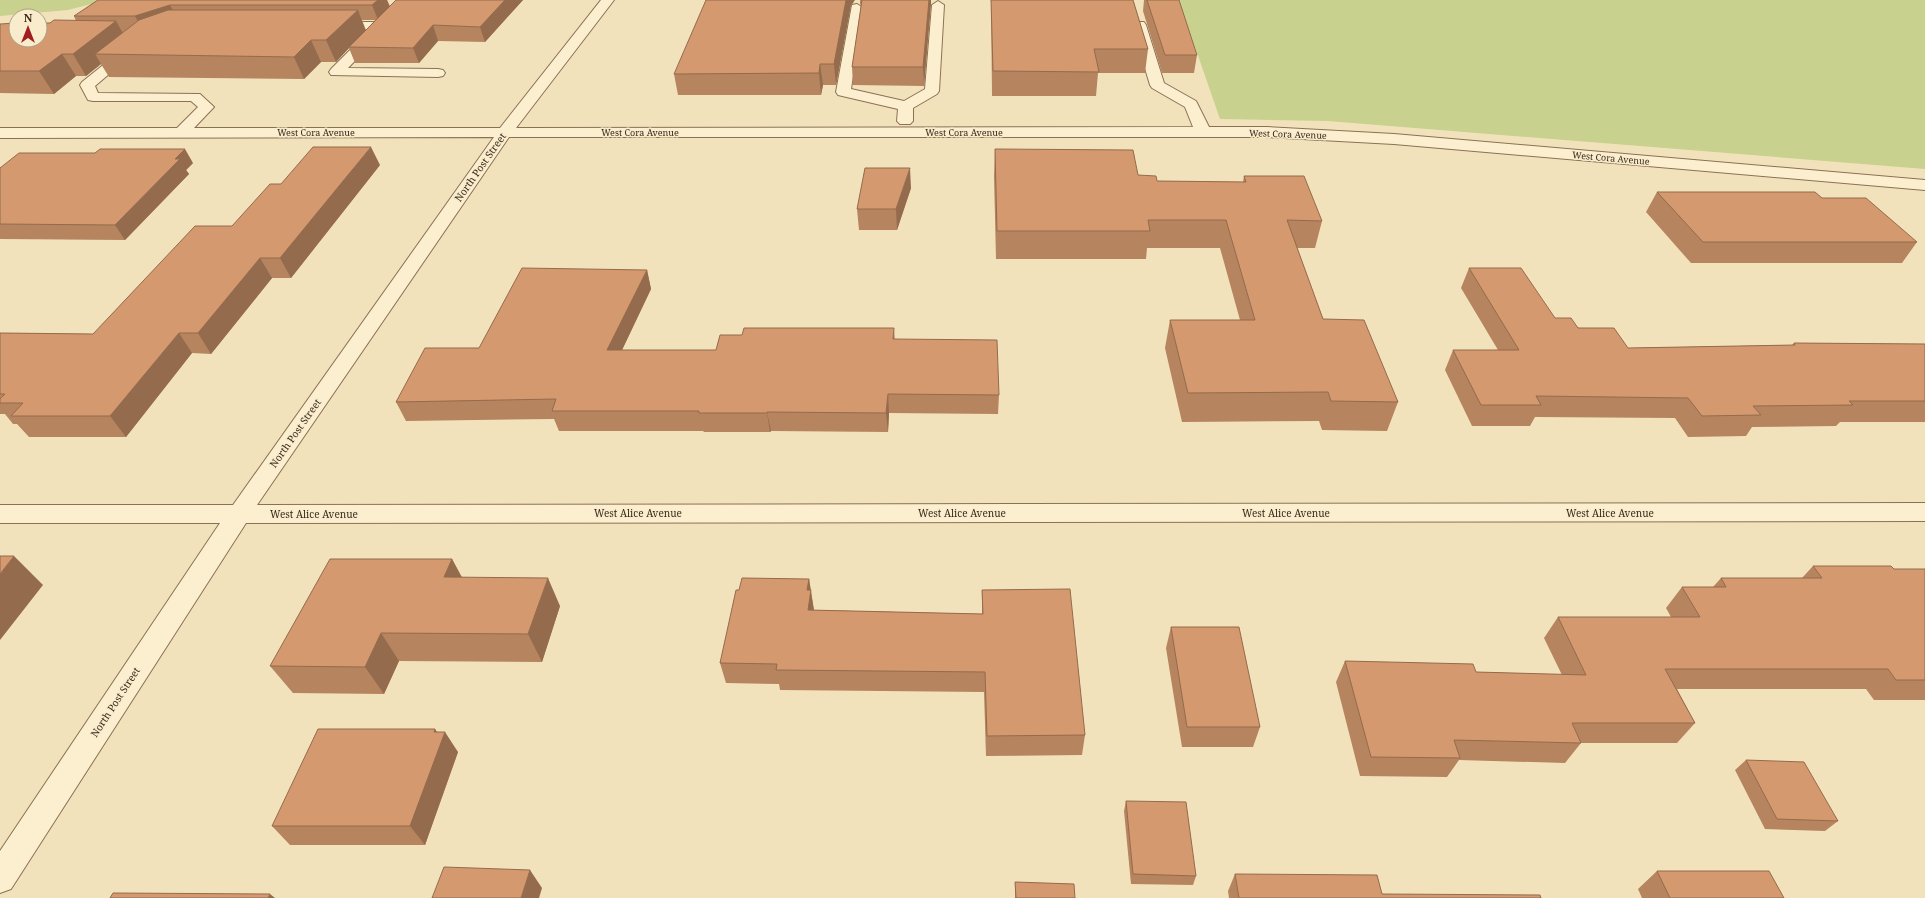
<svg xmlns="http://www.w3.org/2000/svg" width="1925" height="898" font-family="'Noto Serif',serif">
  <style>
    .green { fill: #c9d18f }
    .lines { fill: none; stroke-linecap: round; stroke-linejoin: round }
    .minor-casing { stroke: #8b7154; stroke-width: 2 }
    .minor { fill: #fcefd0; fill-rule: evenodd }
    .wall { fill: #b6845f; fill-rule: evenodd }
    .shaded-wall { fill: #946b4d }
    .building { fill: #d4996e; stroke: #946b4d }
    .labels { text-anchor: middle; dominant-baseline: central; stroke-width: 3; stroke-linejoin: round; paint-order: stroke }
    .far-street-label { font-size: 9px; fill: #39291a; stroke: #f9eccc }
    .street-label { font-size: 10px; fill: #39291a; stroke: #f9eccc }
  </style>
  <rect width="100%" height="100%" fill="#f2e2bc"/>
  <path class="green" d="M0,0H107L68,10L0,16Z
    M1164,0H1925V169L1328,121L1220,119L1179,1Z"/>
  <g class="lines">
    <g class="minor-casing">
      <path id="minor" d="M601,0H614L516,128L1193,127L1185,107L1152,88L1150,85L1132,25L1134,22H1144L1146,25L1164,83L1196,101L1209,127H1266L1394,134L1925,180V190L1394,144L1266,137H509L257,505L1925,503V521L246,523L11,889L0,893V851L220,523H0V505H233L494,137L0,138V128H177L198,107L191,101H93L88,100L80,85L82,82L123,49H133L135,52L95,86L98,93L200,94L214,107L194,128H500Z
        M938,1L944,5L939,91L937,94L913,108V121L910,124H900L897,121L898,109L838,95L836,92L852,5L857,4L863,8L851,89L904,101L925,89L932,5Z
        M395,9L401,13L387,29L335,30L330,29L328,26L330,23L335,22H379L390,10Z
        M374,30L379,31L381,34L348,68L438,69L443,70L445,73L443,76L438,77L331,75L329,72L331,69L369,31Z"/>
    </g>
    <use href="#minor" class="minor"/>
  </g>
  <path class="wall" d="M98,0H387L390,6L523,0L485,42L438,41L419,63H355L349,48L336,62H321L304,79L109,77L101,64L86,76H76L54,94L0,93V24L50,23L76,21L74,16ZM362,20H375L366,30Z
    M860,0H931L924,86L853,85L852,67L861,5L860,4Z
    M991,0H1133L1148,49L1145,73H1098L1096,96H992Z
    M1144,0H1179L1197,55L1194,73H1162L1143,11Z
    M853,3L851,5L836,85H823L821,95H678L674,74Z
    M995,149L1138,175L1157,181L1243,182L1244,176L1322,221L1315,248H1297L1323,319L1398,402L1387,431L1322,430L1319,421L1182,422L1165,348L1170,320H1240L1220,248H1147L1146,259H996L994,176Z
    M193,163L186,170L189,174L125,240L0,239V168Z
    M380,165L291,278H272L211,354L192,353L126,437H29L17,424H13L5,414H0V333L93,334L232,226L281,184Z
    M911,188L897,230H859L857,209Z
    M1657,192L1822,198L1917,242L1902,263H1691L1646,212Z
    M1469,268L1555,318L1628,348L1792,345L1794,343L1925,344V422H1840L1836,426L1752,427L1746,436L1688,437L1675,418L1535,417L1530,426H1472L1445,370L1453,350H1498L1461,288Z
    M647,270L651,289L622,350H716L894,339L999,395L998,414L889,413L888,432L771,431L770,432H704L703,431H559L554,419L406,421L396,402L479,348Z
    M452,559L462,577L560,606L542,662L399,661L384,694L293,693L270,666Z
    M1813,566L1894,569H1925V700H1874L1866,689H1677L1695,723L1677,743H1580H1581L1565,763L1459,760L1447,777L1360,776L1336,682L1345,661L1476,672L1562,675L1544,638L1558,617H1671L1666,608L1682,587H1713L1721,578H1802Z
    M809,579L814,610L982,614V590L1085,735L1082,755L986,756L984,692L780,690L779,684L726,683L720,663L739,590Z
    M1171,627L1260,727L1253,747H1182L1166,648Z
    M437,732L458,752L425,845H290L272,826Z
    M1746,760L1838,821L1825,831L1765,829L1735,770Z
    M1126,801L1196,876L1193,885L1131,884L1124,811Z
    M1657,871L1784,898H1642L1638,889Z
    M1235,874L1382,894L1541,898H1229L1228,891Z
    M1015,882L1075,898H1015Z"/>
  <path class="shaded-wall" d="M378,0H387L390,8L378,20L372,5Z
    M505,0H523L485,42L480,27Z
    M846,0H855L853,3L851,5L836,85L834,64Z
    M929,0H931V4L924,86L923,67Z
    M170,5L178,20L144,32L135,16Z
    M358,10L366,32L349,47V48L336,62L326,40Z
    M116,21L128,42L95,54L101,64L86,76L73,54Z
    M433,25L438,41L419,63L413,48Z
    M311,40L321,62L304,79L294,57Z
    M62,54L76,76L54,94L39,71Z
    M820,64L823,85L821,95L819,73Z
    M371,147L380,165L291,278L280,258Z
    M185,149L193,163L186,170L189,174L125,240L115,225L175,159Z
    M910,168L911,188L897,230L896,209Z
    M260,258L272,278L211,354L198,333Z
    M647,270L651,289L613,369L607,350Z
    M894,328L895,347L893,339Z
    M179,333L192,353L126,437L110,416Z
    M888,394L889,413L888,432L886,413Z
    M767,412L771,431L770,432L767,413Z
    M14,556L43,585L0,640V574Z
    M452,559L467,588L444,577Z
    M548,578L560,606L542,662L528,634Z
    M809,579L814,611L808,610L807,590Z
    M381,633L399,661L384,694L365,667Z
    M435,729L442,739L445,732L458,752L425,845L410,826Z
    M530,870L542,888L539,898H521Z
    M270,894L275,898H268Z"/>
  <path class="building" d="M98,0H378L372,5H170L135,16H74Z
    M396,0H505L480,27L433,25L413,48L349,47Z
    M706,0H846L834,64H820L819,73L674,74Z
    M862,0H929L923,67H852Z
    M991,0H1133L1148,49H1094L1099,72L993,71Z
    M1147,0H1179L1197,55H1165Z
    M168,10H358L326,40H311L294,57L95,54L139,20Z
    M54,20L116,21L73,54H62L39,71H0V24L16,23V40H40V23H50Z
    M313,147H371L280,258H260L198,333H179L110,416H11L23,403H0V399L5,394H0V333L93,334L195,226H232L270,184H281Z
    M100,149H185L175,159H180L115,225L0,224V168L19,153H95Z
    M995,149L1133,150L1138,175L1156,176L1157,181L1246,182L1244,176H1304L1322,221L1287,220L1323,319L1364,320L1398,402L1331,401L1328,392L1188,393L1170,320H1255L1226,220H1148L1150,231H997Z
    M865,168H910L896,209H857Z
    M1657,192H1815L1822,198H1866L1917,242H1703Z
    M522,268L647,270L607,350H716L720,335H742L744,328H894L893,339L997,340L999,395L888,394L886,413L767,412V413H699V411H552L556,399L396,402L425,348H479Z
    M1469,268H1521L1555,318H1571L1578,328H1614L1628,348L1795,345L1794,343L1925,344V401H1849L1853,405L1753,406L1761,415L1702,416L1688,398L1536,396L1541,405H1481L1453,350H1519Z
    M0,556H14L0,574Z
    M330,559H452L444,577L548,578L528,634L381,633L365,667L270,666Z
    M1813,566H1891L1894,569H1925V680H1896L1888,669H1665L1695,723H1572L1581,743L1454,740L1460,758L1371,757L1345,661L1473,664L1476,672L1586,675L1558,617H1700L1682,587H1726L1721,578H1822Z
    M742,578L809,579L807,590H811L808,610L983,614L982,590L1070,589L1085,735L987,736L985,672L776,670L777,664L720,663L736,590H739Z
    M1171,627H1239L1260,727H1187Z
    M318,729H435L434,732H445L410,826H272Z
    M1746,760L1804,762L1838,821L1777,819Z
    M1126,801L1186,802L1196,876L1133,874Z
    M444,867L530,870L521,898H432Z
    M1657,871H1769L1784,898H1670Z
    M1235,874L1377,875L1382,894L1540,895L1541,898H1239Z
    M1015,882L1074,884L1075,898H1016Z
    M113,893L270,894L268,898H110Z"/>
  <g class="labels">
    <g class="far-street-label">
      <text x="316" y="132">West Cora Avenue</text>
      <text x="640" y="132">West Cora Avenue</text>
      <text x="964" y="132">West Cora Avenue</text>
      <text transform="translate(1288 134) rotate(2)">West Cora Avenue</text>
      <text transform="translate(1611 158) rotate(5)">West Cora Avenue</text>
    </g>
    <g class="street-label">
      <text transform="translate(480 167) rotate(-55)">North Post Street</text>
      <text transform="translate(295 433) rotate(-55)">North Post Street</text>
      <text x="638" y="513">West Alice Avenue</text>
      <text x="962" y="513">West Alice Avenue</text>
      <text x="1286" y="513">West Alice Avenue</text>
      <text x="1610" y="513">West Alice Avenue</text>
      <text x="314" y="514">West Alice Avenue</text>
      <text transform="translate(115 702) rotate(-57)">North Post Street</text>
    </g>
  </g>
  <g transform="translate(28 28)"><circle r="19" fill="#f9eccc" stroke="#ac9e85"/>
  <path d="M0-3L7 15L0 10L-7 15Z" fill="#a01e1f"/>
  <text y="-6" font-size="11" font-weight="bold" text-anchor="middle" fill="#39291a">N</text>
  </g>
</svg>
